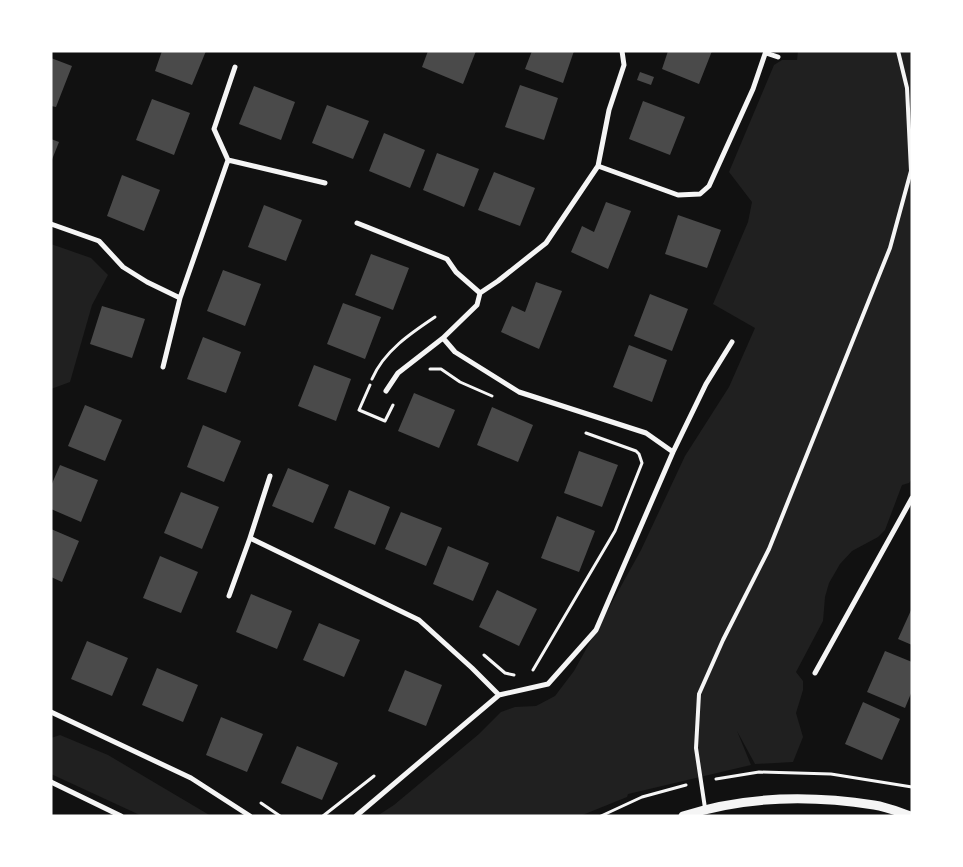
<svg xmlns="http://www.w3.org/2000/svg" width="963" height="867" font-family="'Exo 2',sans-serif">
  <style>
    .green { fill: #202020 }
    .building { fill: #4a4a4a }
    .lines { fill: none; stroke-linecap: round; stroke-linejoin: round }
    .path { stroke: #f5f5f5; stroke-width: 3 }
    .service { stroke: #f5f5f5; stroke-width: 4 }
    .minor { stroke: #f5f5f5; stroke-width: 5 }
    .tertiary { stroke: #f5f5f5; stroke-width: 9 }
  </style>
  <rect width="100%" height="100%" fill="#111"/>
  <path class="green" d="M798,51H911L912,479L909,483L902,485L885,530L878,537L852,551L840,564L829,583L825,597L823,621L796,672L803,681V690L796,713L803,737L793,762L755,764L737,731L751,765L628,794L627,797L580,816H377L394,805L479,734L501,712L515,707L536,706L555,696L574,671L641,550L685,456L729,387L755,328L713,304L748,222L752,202L729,172L774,65L782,60H797Z
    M51,244L91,258L108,275L92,305L70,382L51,389Z
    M60,735L108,755L211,816H142L51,774V738Z"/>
  <path class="building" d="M162,51H206L192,85L155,71Z
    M428,51H476L463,84L422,67Z
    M532,51H574L563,83L525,69Z
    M668,51H712L699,84L662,69Z
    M51,58L72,66L56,107L51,106Z
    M640,72L654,77L651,85L637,80Z
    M520,85L558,98L544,140L505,127Z
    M254,86L295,102L281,140L239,124Z
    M152,99L190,113L174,155L136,140Z
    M643,101L685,117L670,155L629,139Z
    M327,105L369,121L353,159L312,143Z
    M384,133L425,150L410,188L369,171Z
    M51,139L59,142L51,162Z
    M437,153L479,169L464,207L423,190Z
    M494,172L535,188L520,226L478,210Z
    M122,175L160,190L144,231L107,216Z
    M606,202L631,211L608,269L571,252L582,226L594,232Z
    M264,205L302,220L286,261L248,247Z
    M678,215L721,230L707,268L665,254Z
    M371,254L409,268L393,310L355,295Z
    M223,270L261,284L245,326L207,311Z
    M536,282L562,291L539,349L501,332L512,306L525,312Z
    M650,294L688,309L672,351L634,336Z
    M343,303L381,317L365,359L327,344Z
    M102,306L145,319L132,358L90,344Z
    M203,337L241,352L226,393L187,379Z
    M629,345L667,360L652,402L613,387Z
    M314,365L351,379L336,421L298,406Z
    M414,393L455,410L439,448L398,431Z
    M85,405L122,420L105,461L68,446Z
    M492,407L533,425L518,462L477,445Z
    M203,425L241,441L224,482L187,467Z
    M579,451L618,465L602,507L564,493Z
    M60,465L98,480L81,522L51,509V486Z
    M288,468L329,485L313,523L272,506Z
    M349,490L390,507L375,545L334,528Z
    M181,492L219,507L202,549L164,533Z
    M401,512L442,528L426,566L385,549Z
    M557,516L595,531L579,572L541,558Z
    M51,529L79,541L62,582L51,577Z
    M448,546L489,563L473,601L433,584Z
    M160,556L198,572L181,613L143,598Z
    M497,590L537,609L519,646L479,627Z
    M251,594L292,611L277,649L236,632Z
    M912,608V645L898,639Z
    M319,623L360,640L344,677L303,660Z
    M87,641L128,658L112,696L71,679Z
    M885,651L912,662V691L905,708L867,692Z
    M157,668L198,685L183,722L142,705Z
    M405,670L442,685L426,726L388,711Z
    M863,702L900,719L882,760L845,744Z
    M221,717L263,734L247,772L206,755Z
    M297,746L338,763L322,800L281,783Z"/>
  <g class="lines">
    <path class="path" d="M430,369H441L460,382L492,396
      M372,379C384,351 411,333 435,317
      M370,385L359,410L385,421L393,405
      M484,655L505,673L514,675
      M533,670L615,531L642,463L639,454L636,451L586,433
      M716,779L759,772L831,774L912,787
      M261,803L280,816
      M323,816L374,776
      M601,816L642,797L686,785"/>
    <path class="service" d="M705,808L696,748L699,694L723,640L769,549L890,248L911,171L907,88L898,51"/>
    <path class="minor" d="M766,53L778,57
      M228,160L214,129L235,67
      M598,166L678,195L700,194L709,186L753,89L766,51
      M357,223L447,259L456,272L480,293
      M51,224L99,241L123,267L147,282L180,298L228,160L325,183
      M163,367L180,298
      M386,391L398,373L443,338
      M673,452L706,384L732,342
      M250,538L270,476
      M229,596L250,538L419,620L472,668L499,695
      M815,673L912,498
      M51,712L191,778L250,816
      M51,782L121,816
      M356,816L499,695L548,684L596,630L673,452L646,433L519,392L455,352L443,338L477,305L480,293L498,281L546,243L598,166L609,110L624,65L622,51"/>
    <path class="tertiary" d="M683,816C745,796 810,795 874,805C887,807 899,812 911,816"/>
  </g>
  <rect width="963" height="867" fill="none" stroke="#ffffff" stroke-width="105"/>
</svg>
